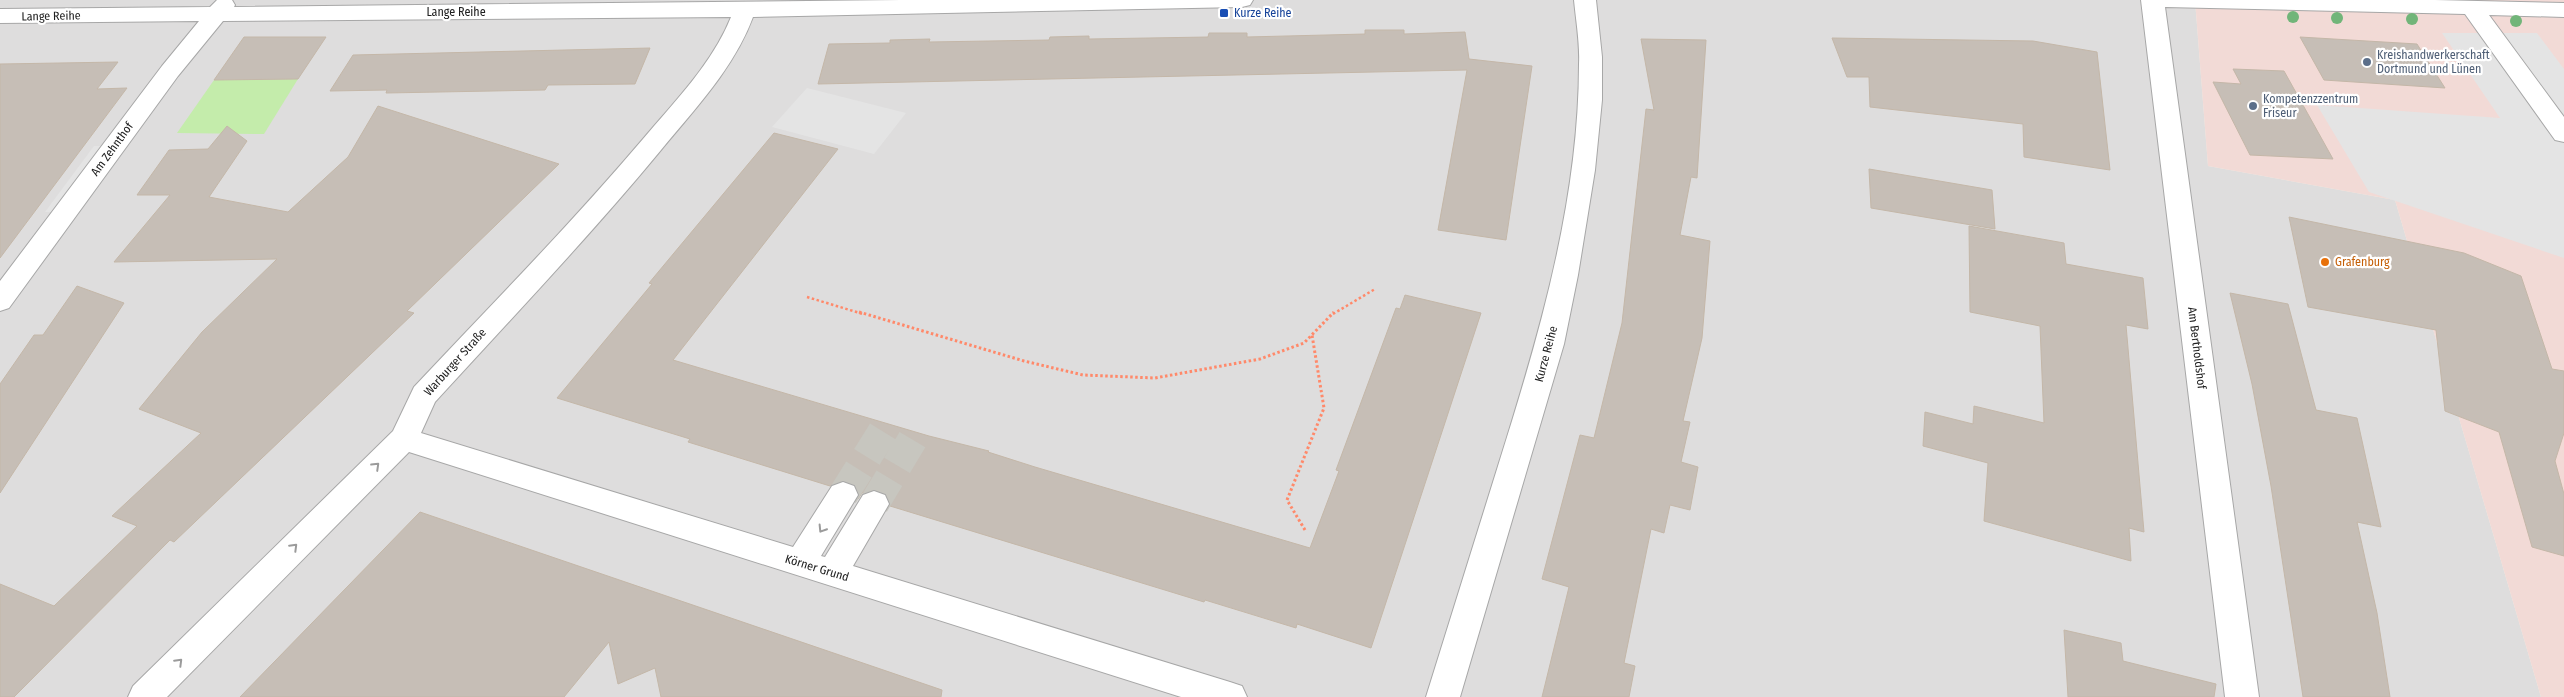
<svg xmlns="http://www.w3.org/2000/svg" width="2564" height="697" font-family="'Fira Sans Condensed',sans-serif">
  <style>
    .residential { fill: #dedddd }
    .commercial { fill: #f2dad6 }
    .grass { fill: #c4ecab }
    .parking { fill: #e4e4e4 }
    .building { fill: #c6beb6; stroke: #c4b7a8 }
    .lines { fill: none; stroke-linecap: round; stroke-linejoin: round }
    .minor-tunnel { stroke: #c7c6bf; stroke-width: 30; stroke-dasharray: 30 15; stroke-linecap: butt }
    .minor-casing { stroke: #a7a7a7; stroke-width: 2 }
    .path-far1 { stroke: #ff896a; stroke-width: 2.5; stroke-dasharray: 2.5 2.5; stroke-linecap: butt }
    .path { stroke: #ff896a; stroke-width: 3; stroke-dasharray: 2.5 2.5; stroke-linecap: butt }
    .minor { fill: #fff; fill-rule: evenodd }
    .tree { fill: #71b579 }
    .oneway { stroke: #9b9b9b }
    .transit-dot { fill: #1a4fb4; stroke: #fff; stroke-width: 2 }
    .service-dot { fill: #5c6f8a; stroke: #fff; stroke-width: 2 }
    .food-dot { fill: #e8710a; stroke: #fff; stroke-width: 2 }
    .labels { text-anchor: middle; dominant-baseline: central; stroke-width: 4.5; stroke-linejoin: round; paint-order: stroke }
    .street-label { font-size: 12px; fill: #202020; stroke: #fff }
    .transit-label { font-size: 12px; fill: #164399; stroke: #fff; text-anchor: start }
    .service-label { font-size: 12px; fill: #4e5e75; stroke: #fff; text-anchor: start }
    .food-label { font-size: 12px; fill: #c56008; stroke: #fff; text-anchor: start }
  </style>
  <rect width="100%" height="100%" fill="#f1efe7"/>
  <path class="residential" d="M0,0H2195L2208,166L2395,200L2541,697H0Z"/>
  <path class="commercial" d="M2195,0H2564V697H2541L2395,200L2208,166Z"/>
  <path class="grass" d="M298,79L264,134L177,133L214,80Z"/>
  <path class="parking" d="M2442,33H2537L2564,69V258L2369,192L2317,105L2500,118Z
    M807,88L906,113L874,154L772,127Z
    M94,146H105L57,212H45Z"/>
  <path class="building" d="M1365,30H1404V34L1465,32L1469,59L1532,66L1506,240L1438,230L1467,70L818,84L829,44L890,43V40L930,39L929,42L1049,40L1050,37L1089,36V39L1208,37L1209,33H1247V37L1365,34Z
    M244,37H326L298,79L214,80Z
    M2300,37L2417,44L2445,88L2324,80Z
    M1832,38L2033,41L2097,52L2110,170L2024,157L2023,124L1870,107L1869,77H1847Z
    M1641,39L1706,40L1697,178L1691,177L1680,235L1710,241L1702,338L1683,421L1690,422L1681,462L1698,467L1690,510L1670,505L1664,533L1651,529L1624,663L1635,666L1629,697H1542L1569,587L1542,579L1580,435L1594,438L1622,323L1646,109L1654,110Z
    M650,48L635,84L548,85L545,90L386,93L387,90L330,91L353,55Z
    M118,62L97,89L127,88L0,258V64Z
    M2233,69L2284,71L2333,159L2250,155L2213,82L2241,84Z
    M378,106L559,164L407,311L414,313L174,542L170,540L14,697H0V584L54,606L137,526L112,516L201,433L139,409L202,332L277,259L114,262L170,195H137L169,150L208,149L227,126L247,141L209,197L288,212L348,157Z
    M774,133L838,149L673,360L929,436L989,451L988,452L1035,467L1310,548L1339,471L1336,470L1396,308L1400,309L1405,295L1481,313L1371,648L1297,624L1296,628L1205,600L1204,602L890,506L887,494L875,489L862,493L858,499L860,494L856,485L844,480L830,486L688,442L690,439L557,398L652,284L649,283Z
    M1869,169L1992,190L1995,229L1871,208Z
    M2289,217L2464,253L2521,276L2552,369L2564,371V433L2555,461L2564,494V556L2532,547L2499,432L2445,411L2436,330L2308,307Z
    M1969,226L2064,243L2066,264L2143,278L2148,329L2126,325L2144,532L2129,528L2131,561L1984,521L1988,463L1923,446L1925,412L1973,424L1974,406L2044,423L2040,326L1970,312Z
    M77,286L124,303L0,493V384L34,335H43Z
    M2230,293L2288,304L2316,410L2357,418L2381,527L2357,522L2377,613L2390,697H2303L2271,486L2252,384Z
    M420,512L942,690L941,697H661L655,668L618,684L609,642L564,697H240Z
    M2064,630L2121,643L2123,661L2216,684L2214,697H2068Z"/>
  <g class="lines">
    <path class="minor-tunnel" d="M843,495L888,423
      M874,504L917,432"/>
    <g class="minor-casing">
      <path id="minor" d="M217,0H232L235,5L234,7L901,0H1253L1250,5L1242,7L753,17C734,68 695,109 661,150C589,237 511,319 435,402L421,433L793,547L832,486L843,482L854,486L858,495L821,556L825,557L863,495L874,491L885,495L889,504L853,566L1230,682L1242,686L1247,697H1181L409,452L167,697H128L133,686L393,431L414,387C491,305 570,225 643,139C675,101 712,64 731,17L223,21L178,76L9,308L0,311V281L162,66L199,21L0,23V9L210,7Z
        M1574,0H1596L1602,57V100L1595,170L1578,275L1564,344L1460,697H1426C1450,620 1474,543 1498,466C1539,336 1579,201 1579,64C1580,43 1576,21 1574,0Z
        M2141,0H2435L2564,3V17L2489,15L2564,117V142L2555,140L2465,14L2165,7L2259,697H2225Z"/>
    </g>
    <path class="path-far1" d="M807,297L863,314
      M1333,314L1375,289"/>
    <path class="path" d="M859,312L1024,361L1083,375L1155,378L1260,359L1304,343L1334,312
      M1305,530L1287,500L1324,408L1312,335"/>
    <use href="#minor" class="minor"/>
  </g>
  <g class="tree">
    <circle cx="2293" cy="17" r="6"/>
    <circle cx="2337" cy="18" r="6"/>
    <circle cx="2412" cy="19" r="6"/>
    <circle cx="2516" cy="21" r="6"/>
  </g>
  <defs><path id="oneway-chevron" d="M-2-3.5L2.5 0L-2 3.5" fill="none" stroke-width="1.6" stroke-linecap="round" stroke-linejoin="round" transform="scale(1.25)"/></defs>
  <g class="oneway">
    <use href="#oneway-chevron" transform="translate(376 466) rotate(-44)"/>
    <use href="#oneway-chevron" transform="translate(822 529) rotate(122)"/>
    <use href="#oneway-chevron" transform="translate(294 547) rotate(-45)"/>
    <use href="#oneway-chevron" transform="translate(179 662) rotate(-45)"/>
  </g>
  <rect class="transit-dot" x="1219" y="8" width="10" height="10" rx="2.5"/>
  <g class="service-dot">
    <circle cx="2367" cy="62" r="5"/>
    <circle cx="2253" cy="106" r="5"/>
  </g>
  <circle class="food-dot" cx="2325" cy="262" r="5"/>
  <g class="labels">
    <g class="street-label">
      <text x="456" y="12">Lange Reihe</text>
      <text transform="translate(51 16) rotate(-1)">Lange Reihe</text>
      <text transform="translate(112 149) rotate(-54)">Am Zehnthof</text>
      <text transform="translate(2197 348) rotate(83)">Am Bertholdshof</text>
      <text transform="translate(1546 354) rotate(-75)">Kurze Reihe</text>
      <text transform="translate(455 362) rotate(-48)">Warburger Straße</text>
      <text transform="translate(817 568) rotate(17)">Körner Grund</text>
    </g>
    <g class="transit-label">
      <text x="1234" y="13">Kurze Reihe</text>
    </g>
    <g class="service-label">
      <text x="2377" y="55">Kreishandwerkerschaft<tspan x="2377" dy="14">Dortmund und Lünen</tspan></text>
      <text x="2263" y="99">Kompetenzzentrum<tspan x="2263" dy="14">Friseur</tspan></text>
    </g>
    <g class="food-label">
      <text x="2335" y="262">Grafenburg</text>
    </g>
  </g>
</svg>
